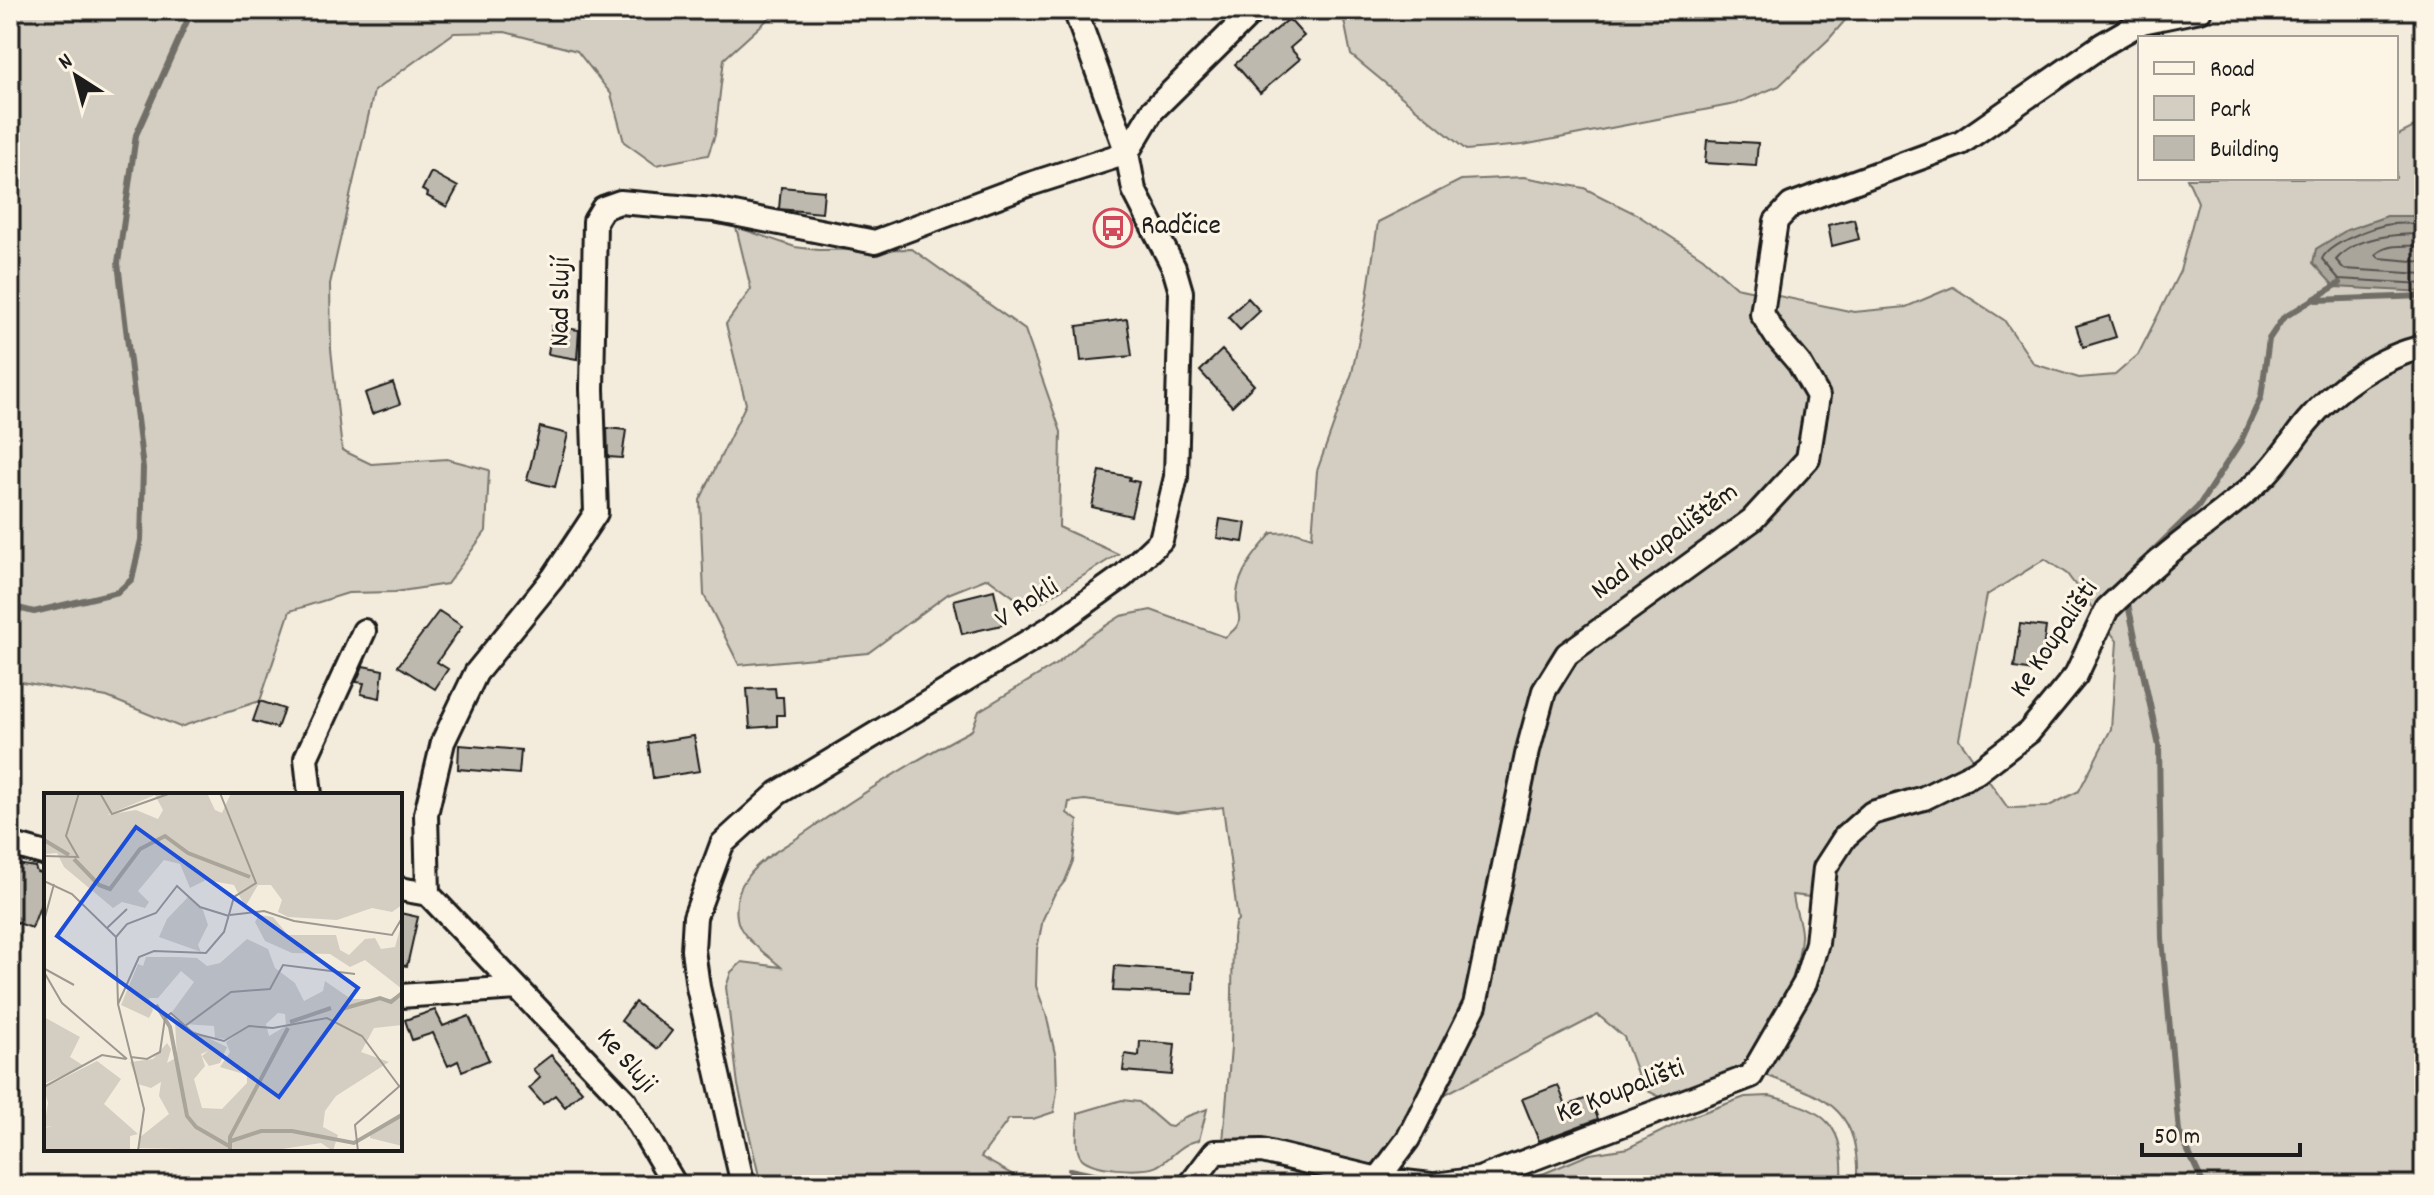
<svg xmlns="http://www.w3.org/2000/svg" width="2434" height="1195" font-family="Dekko,sans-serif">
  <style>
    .green { fill: #d3cec1; stroke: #78756e; stroke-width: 2; fill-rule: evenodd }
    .water { fill: #aaa59b; stroke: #716e68; stroke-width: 2 }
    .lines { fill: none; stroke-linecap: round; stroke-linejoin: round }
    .shore { stroke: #55534f; stroke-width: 2 }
    .stream { stroke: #716e68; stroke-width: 6 }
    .building { fill: #beb9ae; stroke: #1c1c1c; stroke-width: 2 }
    .minor-casing { stroke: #1c1c1c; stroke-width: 28 }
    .minor { stroke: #fcf5e5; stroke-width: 22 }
    .labels { text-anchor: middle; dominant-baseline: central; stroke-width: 6; stroke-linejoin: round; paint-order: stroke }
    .poi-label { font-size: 28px; fill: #1c1c1c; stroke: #fcf5e5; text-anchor: start }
    .street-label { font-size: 28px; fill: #1c1c1c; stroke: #fcf5e5 }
    .inset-river { fill: none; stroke: #aaa59b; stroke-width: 4 }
    .inset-road { fill: none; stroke: #9d9990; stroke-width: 2 }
    .view { fill: #1d4ed8; fill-opacity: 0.15; stroke: #1d4ed8; stroke-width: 4 }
    .inset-edge { fill: none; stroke: #1c1c1c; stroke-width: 4 }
  </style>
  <rect width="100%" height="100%" fill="#f3ecdd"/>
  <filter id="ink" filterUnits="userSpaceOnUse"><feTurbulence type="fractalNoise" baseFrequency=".0125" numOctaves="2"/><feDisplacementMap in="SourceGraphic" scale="16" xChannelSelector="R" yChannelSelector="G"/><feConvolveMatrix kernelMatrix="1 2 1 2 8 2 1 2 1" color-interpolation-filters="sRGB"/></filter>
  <g filter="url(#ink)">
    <path class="green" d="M10,10H86L82,21L90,10H778L724,59L715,135L708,155L656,165L624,142L611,94L577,51L505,32L454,33L374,91L330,284L331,349L342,450L371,464L447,459L489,470L486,531L447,584L395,592L348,593L290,611L260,701L180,727L107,697L10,680Z
      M1342,10H1854L1829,39L1779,86L1735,104L1523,145L1466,150L1351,55Z
      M2424,122V216H2387L2402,289L2424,292V1185H1857C1860,1107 1829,1099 1765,1075L1800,1019L1821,953L1826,899L1793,895C1794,909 1802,924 1801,937C1798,982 1765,1050 1729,1077C1715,1087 1684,1094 1666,1100L1648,1091L1637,1073L1624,1037L1598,1015L1405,1115C1399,1139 1386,1159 1363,1169L1223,1142L1231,1047L1233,938L1235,923L1238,920L1223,807L1177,813L1085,800L1069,802L1067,813L1078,821L1073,861L1065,881L1054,895L1043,919L1037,949L1036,986L1046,1014L1056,1058L1057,1091L1054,1112L1033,1119H1009L981,1157L1031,1185H761L738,1085L726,987L731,972L742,962L781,967C768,955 739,937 737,918C735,904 738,889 747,877C759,860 782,848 800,836C855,798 912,761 972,730L979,711L1058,663L1088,637L1121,616L1151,610L1225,637C1250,620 1234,615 1237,593C1240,569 1258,550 1272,533L1296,532L1312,537L1317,471L1352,373L1366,304L1378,222L1461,180L1524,177L1584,188L1636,214L1703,258L1736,287L1854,312L1906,307L1953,287L2004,320L2034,364L2079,378L2115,375L2138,355L2180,271L2198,202L2187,178H2396V136ZM2045,559L2067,574L2117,641L2111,729L2079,791L2047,807L2008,808L1959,739L1987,595Z
      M736,227L795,247L818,250L912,249L1025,330L1061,432L1059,527L1118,554L1030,609L988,578L948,594L868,653L739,665L704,595L700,500L746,404L726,324L751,289Z
      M1770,1096C1827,1111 1845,1124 1842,1185H1506L1545,1173L1590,1154L1628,1148L1693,1116L1745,1097Z
      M1122,1100L1139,1102L1167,1126L1172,1127L1185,1117L1207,1109L1199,1140C1178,1145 1174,1157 1157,1166C1145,1173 1088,1170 1080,1156C1074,1145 1078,1126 1078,1113Z"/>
    <path class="water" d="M2387,216H2424V292L2335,287L2313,263L2316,249L2347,230Z"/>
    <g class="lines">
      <path class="shore" d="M2424,224C2413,224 2402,223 2391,224C2374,226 2328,244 2322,259L2339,279L2424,284
        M2424,234C2395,234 2356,236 2336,260L2344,269L2424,274
        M2424,246C2407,246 2389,243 2376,254L2379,258L2424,262"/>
      <path class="stream" d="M2316,300L2424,296
        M2122,581L2198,507L2241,441L2261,397L2269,339L2283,318L2340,283
        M2127,600L2159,746L2162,938L2179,1132L2204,1185
        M10,606L34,612L118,592L132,579L141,540L143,468L118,263L136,135L192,10
        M1070,1170L1141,1185"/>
    </g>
    <path class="building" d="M1289,19L1304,36L1290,48L1300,59L1260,93L1235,64Z
      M1707,140L1758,143L1756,166L1705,163Z
      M431,172L458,187L447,207L427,196L428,193L422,190Z
      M781,187L824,191L822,213L779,209Z
      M1854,219L1859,239L1832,246L1828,225Z
      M1248,298L1260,311L1240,330L1228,317Z
      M2109,316L2116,337L2083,347L2076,326Z
      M1127,319L1132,356L1081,361L1077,326Z
      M552,326L579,330L577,359L548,354Z
      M1222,350L1254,385L1232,406L1200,371Z
      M393,383L400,404L372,414L365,393Z
      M540,427L568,434L555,487L527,480Z
      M607,428L626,430L622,458L608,457Z
      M1100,471L1130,477L1129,480L1139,482L1131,516L1092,507Z
      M1220,519L1246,523L1243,542L1217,538Z
      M994,590L1002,625L962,634L954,600Z
      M439,611L462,626L437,662L448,669L435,689L398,666Z
      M2020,624L2046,627L2040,672L2014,668Z
      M363,666L383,670L380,698L361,694L364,683L356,682Z
      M775,688L776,697H783L784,715H777V726L750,728L747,689Z
      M260,701L284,709L277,728L253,721Z
      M694,736L700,771L653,778L648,743Z
      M459,745L521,750L519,774L458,769Z
      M10,863L35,867L37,872L46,875V890L32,928L10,920Z
      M400,913L418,917L407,966L400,965Z
      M1115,966L1194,972L1193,994L1113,991Z
      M635,1002L672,1031L658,1049L621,1021Z
      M435,1010L443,1026L469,1016L489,1060L462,1071L458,1061L448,1066L433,1033L412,1040L405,1020Z
      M1140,1041L1175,1044L1172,1075L1123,1071L1125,1054L1139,1056Z
      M551,1055L582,1091L565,1107L555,1095L543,1104L529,1088L540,1078L533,1069Z
      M1558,1085L1566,1106L1590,1097L1598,1119L1539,1141L1522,1099Z"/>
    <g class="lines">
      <g class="minor-casing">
        <path id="minor" d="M1127,153L1152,111L1254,10
          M310,795L306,758L364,631
          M10,844L46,854
          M400,889L428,894
          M428,894L426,814L443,742L476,673L553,578L596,513L592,389L595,221L603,208L620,202L714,210L875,242L1027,185L1127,153
          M428,894L625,1101L675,1185
          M400,996L517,988
          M1378,1179L1408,1139L1475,1005L1528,750L1544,691L1567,654L1752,520L1808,459L1818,396L1799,363L1776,336L1762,314L1776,221L1791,205L1961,143L2102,45L2142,22L2200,10
          M743,1185L698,987L693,950L695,917L722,844L778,793L1049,629L1123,576L1161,540L1176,477L1181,292L1174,268L1134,190L1127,153L1075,10
          M1190,1185L1215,1152L1262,1151L1378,1179L1431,1185
          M1435,1185L1479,1179L1751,1076L1805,983L1817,943L1825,868L1845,837L1872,813L1924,798L1977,772L2029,732L2076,675L2107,609C2129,588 2151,567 2175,548C2205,524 2238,502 2265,475C2281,459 2293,439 2307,422C2335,388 2381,356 2424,347"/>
      </g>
      <use href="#minor" class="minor"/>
    </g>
  </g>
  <defs>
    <g id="bus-ring" transform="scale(2)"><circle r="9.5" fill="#fcf5e5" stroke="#d1495b" stroke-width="1.5"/><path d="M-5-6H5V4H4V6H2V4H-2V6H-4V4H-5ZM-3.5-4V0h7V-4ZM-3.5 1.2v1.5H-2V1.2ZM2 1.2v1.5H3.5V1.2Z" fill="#d1495b"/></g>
  </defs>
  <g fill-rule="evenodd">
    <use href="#bus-ring" x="1113" y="228"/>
  </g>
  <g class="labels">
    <g class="poi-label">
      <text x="1141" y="228">Radčice</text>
    </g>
    <g class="street-label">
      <text transform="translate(563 302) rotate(-89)">Nad Slují</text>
      <text transform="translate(1666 543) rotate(-37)">Nad Koupalištěm</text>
      <text transform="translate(1028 605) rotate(-33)">V Rokli</text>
      <text transform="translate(2056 640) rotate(-56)">Ke Koupališti</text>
      <text transform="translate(625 1062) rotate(49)">Ke Sluji</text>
      <text transform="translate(1621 1093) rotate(-21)">Ke Koupališti</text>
    </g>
  </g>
  <g transform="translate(44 793)">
    <rect width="358" height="358" fill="#f3ecdd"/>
    <path d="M0,0H163L171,17L178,20L187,0H358V112L348,119L328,115L293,127L244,124L234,119L238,107L227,92H214L201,114L190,92L162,87L146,95L136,71L120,67L94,98L105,109L101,115L78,109L69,115L20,74L13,60L0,61ZM111,2L119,17L114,26L92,17L63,22ZM144,104L159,117L164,132L154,152L157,159L115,144L123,126ZM215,122L229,124L244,142H292L296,157L305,162L321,146L331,145L337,156L351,154L358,129V196L321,167L306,174L286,161L248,160L221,148L211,129ZM203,146L224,156L231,175L251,190L260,208L279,198L281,188L307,206H346L358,199V232L330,235L317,259L345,269L292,303L281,318L279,334L294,342L289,358L277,350L225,358L95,355V345L125,321L115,303L117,289L107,295L94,291L86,269L109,266L123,250L127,256L123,270L133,264L131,229L183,254L176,270L165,273L158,263L164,258L157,261L161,273L150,286L158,315L178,316L203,290V282L176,274L186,259L182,249L199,237L182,246L171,245L170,233L140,231L128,219L150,189L137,178L114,205H105L109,217L105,225L77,212L94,171L99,173L102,164H134L153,165L163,173L176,170ZM234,220L241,221L242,233L225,243L222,231ZM0,224L36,244L26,264L40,273L0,291ZM53,268L77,286L60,311L94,341L86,343V358H0V335L9,333L0,334L4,310L0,295ZM358,319V353L326,345L327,338Z" fill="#d3cec1" fill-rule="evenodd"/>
    <path class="inset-river" d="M0,47L25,62M30,66L55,92L66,96L96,56L121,43L144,60L206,84M112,212L126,234L143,323L152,334L185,353M298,216L336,205L347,209L358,200M246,229L287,215M187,348L217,338H248L310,350L358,322M186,358V344L244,235"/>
    <path class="inset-road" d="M56,0L68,21L127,0M0,63L34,64L22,43L35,0M0,88L28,101L72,144M186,122L220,118L250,128L348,142L358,125M0,128L10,91M63,135L83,116M72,144L74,211L100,316L94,358M72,144L83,131L112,120L133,93L156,114L185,123M1,176L30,192M0,179L18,210L83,266M74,211L95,164L110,158L162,160L180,139L190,104L212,90L176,0M141,233L187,199L226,196L239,172L311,181M87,264L103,266L116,259L121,225L127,220L149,240L180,248L205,233L229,235L283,225L318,243L355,293M0,294L58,262L82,266M314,358L311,332L358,291"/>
    <path class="view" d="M92,34L314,195L235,304L13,143Z"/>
    <rect width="358" height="358" class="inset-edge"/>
  </g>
  <rect width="2434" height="1195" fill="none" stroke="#fcf5e5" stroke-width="40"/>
  <rect x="20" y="20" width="2394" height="1155" fill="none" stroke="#1c1c1c" stroke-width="3" filter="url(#ink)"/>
  <rect x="2138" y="36" width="260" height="144" fill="#fcf5e5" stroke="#a29e95" stroke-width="2"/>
  <rect x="2154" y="62" width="40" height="12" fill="#fcf5e5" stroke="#a29e95" stroke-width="2"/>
  <text x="2210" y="76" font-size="24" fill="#1c1c1c">Road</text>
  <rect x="2154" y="96" width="40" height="24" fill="#d3cec1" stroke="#a29e95" stroke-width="2"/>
  <text x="2210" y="116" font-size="24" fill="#1c1c1c">Park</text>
  <rect x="2154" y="136" width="40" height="24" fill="#beb9ae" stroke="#a29e95" stroke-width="2"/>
  <text x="2210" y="156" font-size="24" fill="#1c1c1c">Building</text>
  <g transform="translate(76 76) rotate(324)" stroke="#fcf5e5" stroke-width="6" paint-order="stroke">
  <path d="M0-6L14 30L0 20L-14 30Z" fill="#1c1c1c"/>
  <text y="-12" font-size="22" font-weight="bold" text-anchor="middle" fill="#1c1c1c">N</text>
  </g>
  <path d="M2142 1143v12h158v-12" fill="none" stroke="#1c1c1c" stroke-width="4"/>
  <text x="2154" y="1143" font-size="24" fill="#1c1c1c" stroke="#fcf5e5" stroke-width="6" paint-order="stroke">50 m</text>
</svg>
